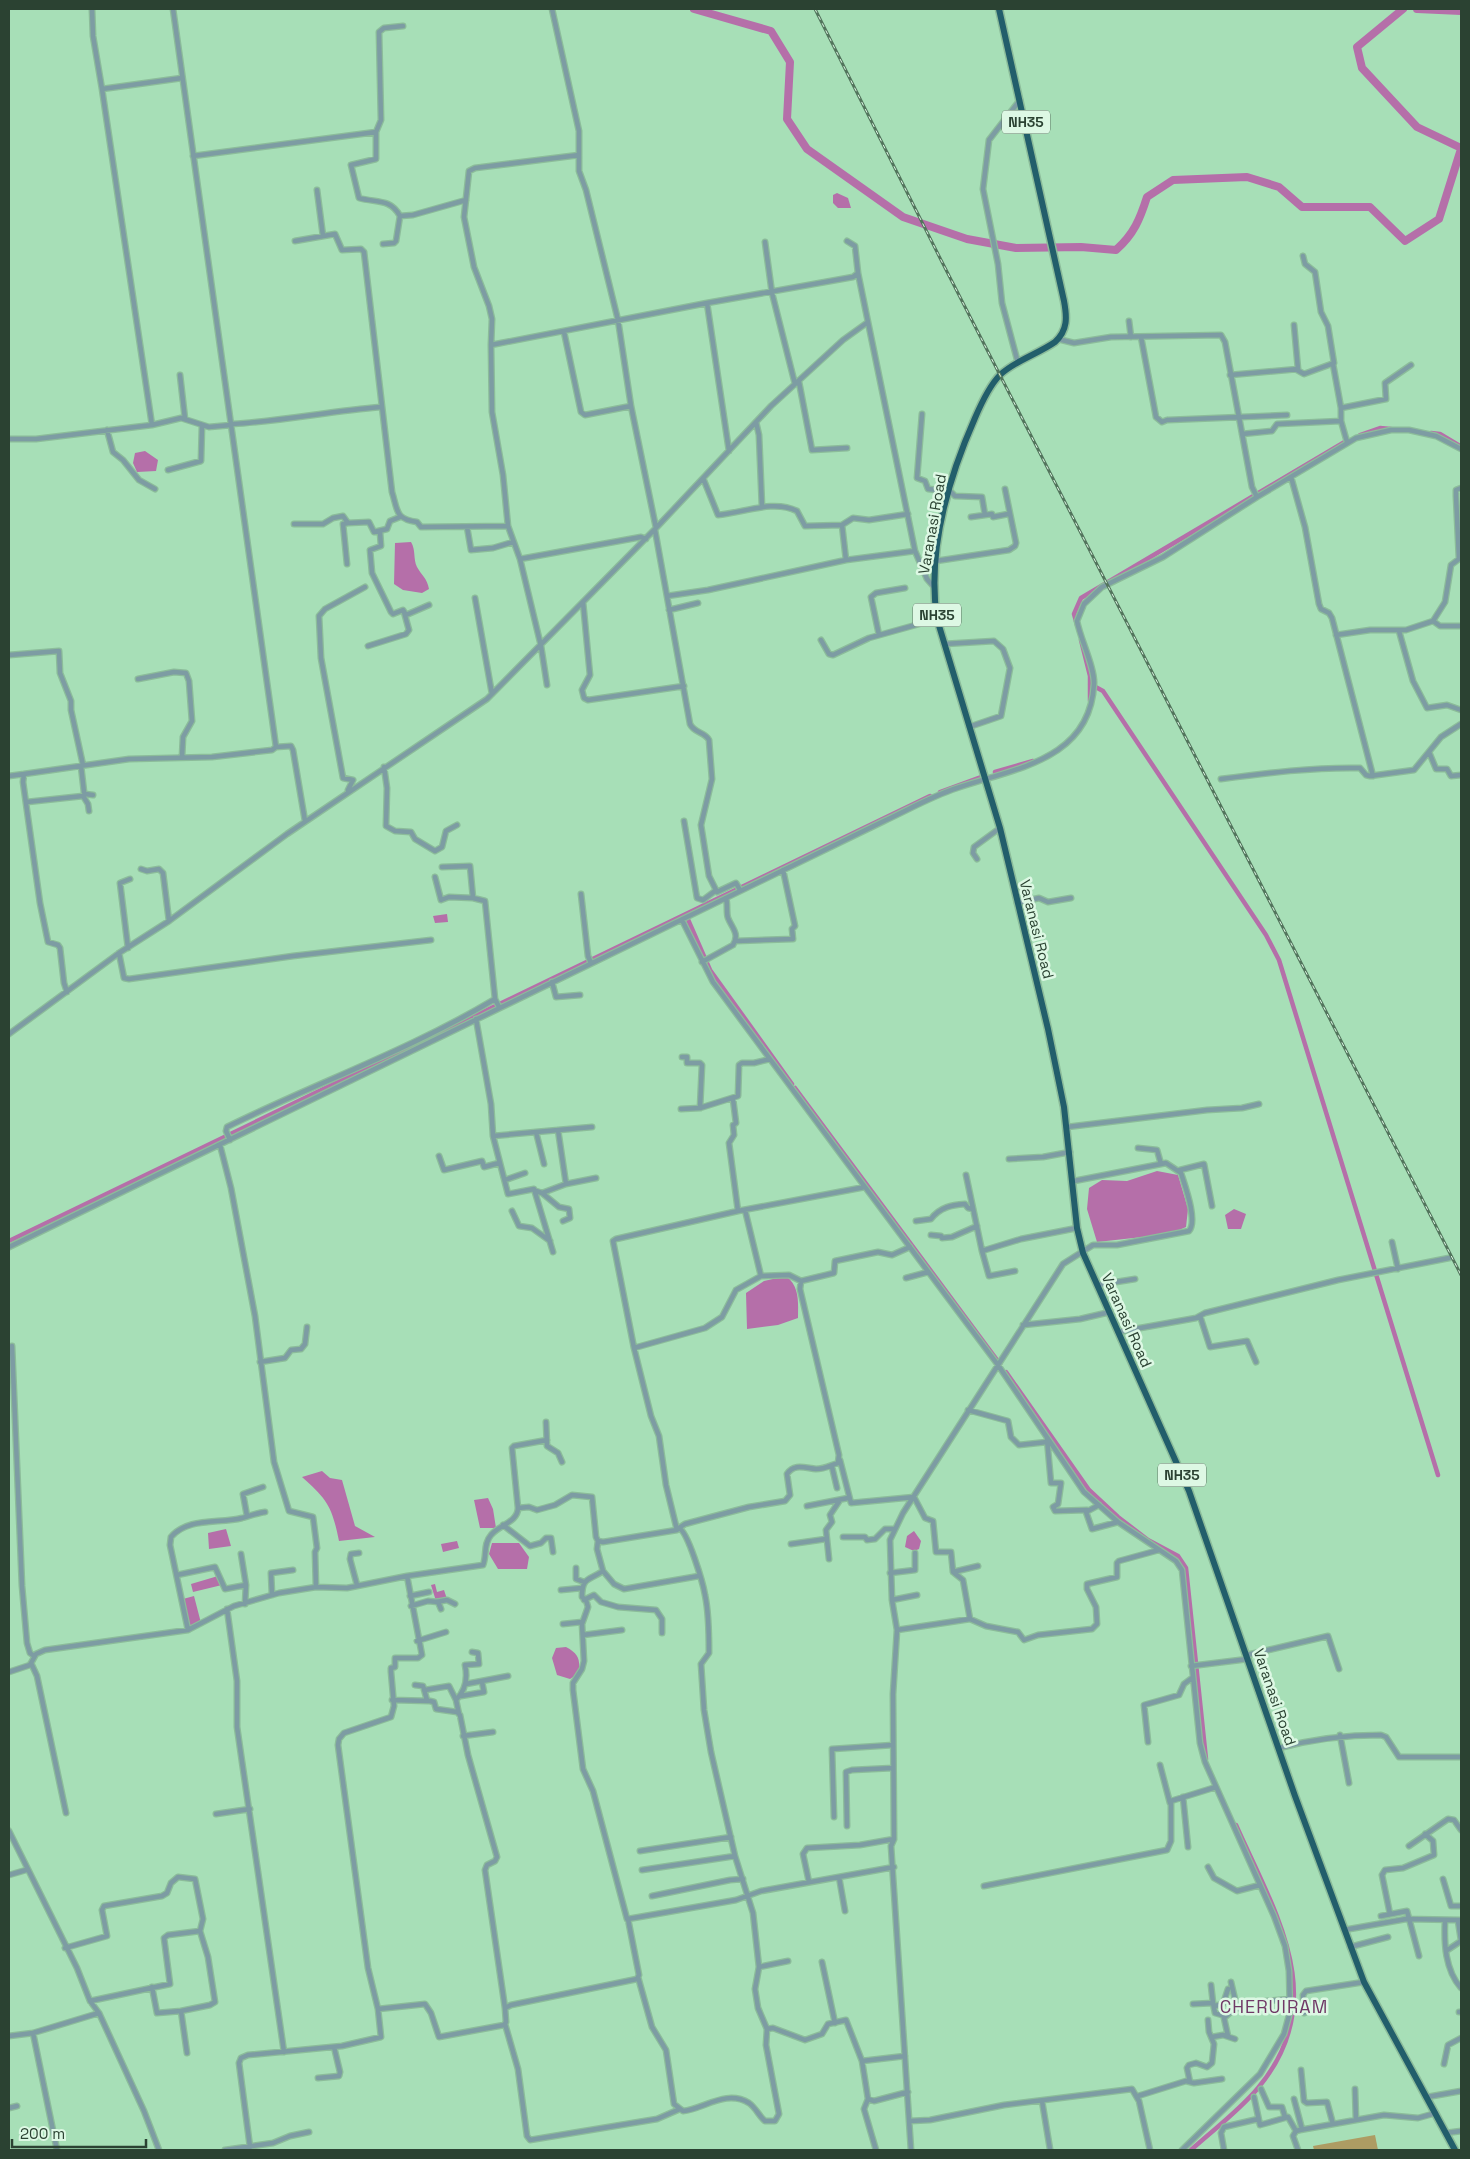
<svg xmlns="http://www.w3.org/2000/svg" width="1470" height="2159" font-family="'Space Grotesk',sans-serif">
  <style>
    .green { fill: #ad9c63 }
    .water { fill: #b56fa9 }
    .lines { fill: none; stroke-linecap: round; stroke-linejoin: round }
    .canal { stroke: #b56fa9; stroke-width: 4.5 }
    .river { stroke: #b56fa9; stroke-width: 8 }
    .minor-casing { stroke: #8cbc9a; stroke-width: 7 }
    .highway-casing { stroke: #8cbc9a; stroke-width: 9 }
    .minor { stroke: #7d9ca3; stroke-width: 4.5 }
    .highway { stroke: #225e6b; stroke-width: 6 }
    .rail-casing { stroke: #52745c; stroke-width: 3 }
    .rail { stroke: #ddf8e4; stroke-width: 1; stroke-dasharray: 4; stroke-linecap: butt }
    .labels { text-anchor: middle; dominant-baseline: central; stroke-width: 5; stroke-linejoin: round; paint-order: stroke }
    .shield { fill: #ddf8e4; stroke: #607967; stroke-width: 1 }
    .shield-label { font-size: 14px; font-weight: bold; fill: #2b4232 }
    .street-label { font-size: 15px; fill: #2b4232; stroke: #ddf8e4 }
    .quarter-label { font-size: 18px; letter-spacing: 1px; fill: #703967; stroke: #ddf8e4 }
  </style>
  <rect width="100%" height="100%" fill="#a7dfb7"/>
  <path class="green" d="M1375,2135L1378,2150H1314L1313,2146Z"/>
  <path class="water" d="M837,193L848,198L851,208H838L833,203V195Z
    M145,451L158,460L156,471L137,472L133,463L135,453Z
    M411,542C416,550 413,559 417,567C422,576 427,578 429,589L422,593L403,590L394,584L395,543Z
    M447,914L448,922L435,923L433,916Z
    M1157,1171L1178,1175L1188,1209L1186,1227L1170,1234L1097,1242L1087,1209L1089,1188L1102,1180L1127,1181Z
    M1234,1209L1246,1214L1241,1229H1228L1225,1215Z
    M786,1276C800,1287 798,1302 798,1318L778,1325L747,1329L746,1293L764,1281Z
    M322,1471L330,1478L342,1480L355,1526L375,1537L339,1541C332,1507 328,1500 302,1477Z
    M488,1498L493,1509L496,1528H480L474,1500Z
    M226,1529L231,1546L209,1549L208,1533Z
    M914,1531L921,1541L919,1549L914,1551L905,1547L907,1536Z
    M457,1541L459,1548L443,1552L441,1544Z
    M492,1543H519L529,1557L527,1569H498L489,1554Z
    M218,1576L222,1585L193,1592L191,1584Z
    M435,1584L437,1592L444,1590L447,1599L436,1601L431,1585Z
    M194,1596L201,1623L189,1628L183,1599Z
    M566,1647C579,1654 580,1659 579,1673L570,1679L557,1675L552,1658L556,1648Z"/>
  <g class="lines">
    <path class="canal" d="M1431,433L1440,434L1460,446
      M1360,435L1380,428L1391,429
      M1077,625L1074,614L1081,598L1348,440
      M1081,640L1090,676V701
      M1090,684L1103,691L1266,935L1279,960L1438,1475
      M995,772L1033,761
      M940,792L981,777
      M686,915L710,970L792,1084
      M795,1088L1000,1364
      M9,1241L930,796
      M1006,1372L1089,1490L1118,1517L1148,1540L1178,1556L1186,1568L1206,1759
      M1191,2150C1213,2130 1239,2111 1258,2088C1332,2000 1275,1913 1236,1825"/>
    <path class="river" d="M694,9L771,31L790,62L787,119L807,149L903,217L967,239L1016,248L1081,247L1116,250C1134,234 1140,219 1147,197L1173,180L1247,177L1279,187L1302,207H1370L1405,241L1439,219L1461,149
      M1403,9L1357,47L1362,68L1417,127L1461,148
      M1417,9L1461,11"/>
    <g class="minor-casing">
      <path id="minor" d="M92,9L93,36L102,89L182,78
        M552,9L579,131V171L586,190L618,320L631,406L656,528
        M102,89L152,425
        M376,132L381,120L379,32L384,28L403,26
        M579,155L475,168L469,171L464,217L474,267L489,306L492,319L491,345L707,303L853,277L858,273L868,322
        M193,156L376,132V159L351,165L359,198C376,203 390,198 400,216L413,215L466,200
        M317,190L323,236
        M295,241L335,234L342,250L361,249L364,252L392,492C398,511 395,519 417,522L421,527L508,526
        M847,241L855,246L858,273
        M765,242L772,293L795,384
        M383,244L394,243L396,241L400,216
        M707,303L729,451
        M1129,321L1131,337
        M564,332L581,412L585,415L631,406
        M1141,337L1156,417L1162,422L1167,420
        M1058,339L1074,343L1111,337L1221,335L1225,342L1252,487L1257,497L1356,438L1391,430H1409L1436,436L1461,449
        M491,345L492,412L503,475L508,526L520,559L541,646L547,685
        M1018,363L1002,303L998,264L983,189L989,140L1020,100
        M1333,364L1341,408
        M1297,370L1304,374L1334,363L1328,326L1321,312L1315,272L1305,264L1303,256
        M180,375L185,419
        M1230,375L1298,369L1294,325
        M799,382L812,450L847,448
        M922,414L917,478L925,481L928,489L948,491
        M1168,420L1287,415
        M756,422L759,435L762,507
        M233,424C282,421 331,411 381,407
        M107,430L113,452L123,460L139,480L155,489
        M1242,434L1272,431L1277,424L1341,421
        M9,439H36L152,425L181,418L209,427L231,425
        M1347,442L1341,421V408L1386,399L1385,383L1411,365
        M168,470L201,461L202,425
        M1291,477L1305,527L1319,604L1321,609L1329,613L1332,618L1373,776
        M703,478L718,515C743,513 773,499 797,511L805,526L842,525L846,560
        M949,490L955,496L982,497L985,515
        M971,517L992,514L993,517L1008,514
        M294,524H323L333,518L343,516L348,523L369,522L374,532L387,529L390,521L400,517
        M842,525L853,518L869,520L908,514
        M467,527L471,550L493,548L513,542
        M655,530L690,724C694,733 705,732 709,740L712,779L701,825L709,876L717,892L736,883L740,890
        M380,532L381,546L370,550L372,573L391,612L393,614L403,610L406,615L429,605
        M520,559L641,537L646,539
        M936,561L1009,550L1015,546L1016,543L1005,489
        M347,564L343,524L348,523
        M667,596L708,590L846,560L915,551
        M475,598L492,694
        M583,602L590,675L582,690L584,698L588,700L684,686
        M669,610L698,603
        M1433,621L1440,626H1461
        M1399,631L1413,681L1427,708L1447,705L1461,710
        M879,635L871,597L876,593L905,588
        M1336,635L1370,630H1406L1433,621L1445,602L1451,565L1459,559L1456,496V490L1461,488
        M821,640L829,654L833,655L869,638L937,619
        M944,644L994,641L1003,649L1010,668L1001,716L969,727
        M368,646L406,634L409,630L404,612
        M9,655L59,651L60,673L71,701V710L83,765
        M138,679L174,672L186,673L189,681L192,721L183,737L182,757
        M276,747L291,746L293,750L305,821
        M1429,752L1436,769H1447L1451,776L1461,775
        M81,766L84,792L85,794L93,795
        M384,767L387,788L386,826L395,831L411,832L415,839L435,851L442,847L446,831L457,825
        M9,776L24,774
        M1221,779C1267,773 1313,767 1360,768L1366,775L1370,776L1414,770L1441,737L1461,724
        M348,790L353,780L343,778L321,658L319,616L325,609L365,587
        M27,802L83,796L88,804L89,811
        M684,821L697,898L703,900L715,891
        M977,859L973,853L974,847L1000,828
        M442,867L470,866L473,898L485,901L495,999L499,1007
        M141,869L147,871L159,869L163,873L169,921
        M435,877L441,900L449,897L473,898
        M581,894L588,956L591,963
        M1017,903L1039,898L1048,902L1071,898
        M682,920L713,982L770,1059
        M736,941L793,939L792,929L795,926L783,870
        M128,948L120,883L130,879
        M119,953L124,978L129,979L293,956L431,940
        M702,962L733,945C740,934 732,928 728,918C726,912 728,905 726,898
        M552,982L556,997L580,995
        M67,992L64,983L60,948L58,945L48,942L40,903L23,782L24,774L129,759L212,757L272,750L276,747L173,9
        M476,1019L491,1104L493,1136L508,1194L534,1189L553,1252
        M9,1034L119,953L169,921L287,834L487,699L656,528L771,406L843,340L868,322L915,551L927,579L934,587
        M682,1057H687V1063H700L702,1065L700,1108
        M733,1099L736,1123L733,1125L734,1135L729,1143L738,1211
        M681,1109L700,1108L738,1096L739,1065L742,1063H754L770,1059L865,1187
        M1067,1127L1207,1110L1242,1108L1259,1104
        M558,1130L566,1184
        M536,1132L592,1127
        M493,1136L536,1132L544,1164
        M230,1140L226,1131L227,1127C316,1083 410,1050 495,999
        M220,1145L231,1188L255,1316L274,1462L289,1511L313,1517L317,1548L315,1552L316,1587
        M1138,1148L1157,1150L1161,1164
        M439,1156L444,1170L482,1161L484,1167L499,1163
        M1009,1159L1043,1157L1070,1152
        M1180,1170L1204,1164L1212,1206
        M966,1175L982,1251L1021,1239L1077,1228
        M505,1180L525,1173
        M536,1191L542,1193L566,1184L596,1178
        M542,1193L559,1207L569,1209L570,1218L563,1221
        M745,1210L761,1276L789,1275L801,1281
        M512,1211L519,1226L532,1228L550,1241
        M916,1221L931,1219C940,1207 952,1205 965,1204L968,1208L973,1209
        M931,1235L941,1236L942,1238L952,1237L977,1226
        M1392,1242L1398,1269
        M9,1247L884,821C908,810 932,796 957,788C1016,768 1090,760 1094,684C1095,668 1080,638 1077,621L1084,604L1102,587L1163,557L1257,497
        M982,1251L989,1276L1015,1271
        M906,1278L928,1272
        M1097,1285L1135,1279
        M1200,1316L1210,1347L1247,1341L1256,1362
        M1023,1325L1080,1319L1110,1312
        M1118,1332L1196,1318L1205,1313L1338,1280L1449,1258
        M12,1346L22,1586L27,1643L30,1653L34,1656
        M634,1348L705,1328L722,1317L736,1290L761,1276
        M260,1362L285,1358L291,1350L301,1349L305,1344L307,1327
        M968,1410L1008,1421L1011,1437L1019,1445L1047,1442
        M546,1422L547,1446L558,1453L562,1462
        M1047,1439L1051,1483H1061L1058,1504L1053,1507L1055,1511L1087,1510
        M547,1440L514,1446L512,1448L518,1508L529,1507L537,1510L555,1505L572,1495L592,1497L596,1537L598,1541L603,1542L677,1530L666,1485L659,1436L651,1416L634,1348L613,1241L616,1239L738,1211L865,1187L998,1365L1084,1492L1118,1522L1176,1561L1182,1570L1200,1743L1205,1762L1274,1916L1285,1946L1289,1971L1290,2012L1284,2034L1260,2074L1182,2150
        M840,1460L851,1503L914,1497L925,1518L933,1521L936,1552H951L953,1572L963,1580L970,1619
        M832,1467L837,1488
        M1099,1505L1086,1512L1092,1529L1118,1522
        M807,1506L848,1498
        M247,1516L243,1494L263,1487
        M503,1525L530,1546L541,1543L546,1538H551L553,1552
        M843,1537H865L867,1540L875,1539L885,1529H894
        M598,1541L597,1549L603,1571C588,1581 582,1577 582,1597L586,1600L588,1607L582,1624L584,1661L582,1669L573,1683V1690L583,1769L593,1791L627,1919
        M791,1544L826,1539
        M241,1554L246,1585L245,1604
        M829,1559L826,1530L832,1522L830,1515L840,1500
        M576,1568V1579L584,1582
        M603,1571L614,1584L624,1589L699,1576
        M953,1572L978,1566
        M890,1573L915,1570V1553
        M177,1575L215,1567L225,1589L246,1585
        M357,1585L350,1559L351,1554L359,1553
        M561,1590L582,1588
        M272,1595L271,1573L293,1570
        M410,1596L429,1592
        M584,1600L594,1595L601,1602L618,1607L656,1610L662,1619V1633
        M892,1600L917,1595
        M436,1602L447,1600L455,1604
        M411,1606L428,1601L438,1602L441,1609
        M227,1609L237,1681V1727L284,2052
        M563,1624L582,1622
        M188,1630L170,1545L171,1537C188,1517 219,1524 242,1518C249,1516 257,1513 265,1512
        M897,1630L970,1619L986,1626L1018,1632L1024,1640L1038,1635L1092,1629L1097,1624L1096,1607L1087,1589V1584L1117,1577V1563L1119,1561L1159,1550
        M583,1635L622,1630
        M417,1641L446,1632
        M1247,1655L1328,1636L1339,1669
        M31,1663L37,1676L66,1813
        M1191,1666L1248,1659
        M9,1672L30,1665L36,1654L45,1650L188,1630L234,1606L279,1593L316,1587L347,1588L407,1576L483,1565C487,1556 483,1544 491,1535C499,1525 518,1522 518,1508
        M466,1684L508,1676
        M415,1685L423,1686L427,1700
        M425,1690L449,1686L456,1700
        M461,1696L484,1692L482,1682
        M392,1700L430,1701L434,1702L436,1709L457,1712L460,1715L468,1755L497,1857L495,1861L487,1865L485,1870L505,2008
        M459,1714L456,1700C466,1690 468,1679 465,1665L479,1664L478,1653L472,1652
        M1340,1735L1349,1783
        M463,1736L493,1732
        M1148,1742L1144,1705L1179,1695L1184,1684L1192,1678
        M1279,1748C1313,1739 1345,1735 1381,1735L1386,1737L1399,1757H1461
        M1160,1765L1170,1803
        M1183,1797L1188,1847
        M216,1814L250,1809
        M834,1817L832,1749L893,1745
        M847,1826L846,1772L852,1770L893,1768
        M9,1831L77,1968L90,2001L99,2013L144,2111L159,2150
        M1409,1846L1448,1819L1454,1820L1461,1830
        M640,1851L731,1837
        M1208,1867L1214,1878L1237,1891L1260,1885
        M642,1870L735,1856
        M9,1875L26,1870
        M839,1877L845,1911
        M1443,1879L1451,1906H1461
        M809,1882L803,1854L807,1848L860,1845L894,1839
        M984,1886L1167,1850L1171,1841V1801L1216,1787
        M652,1896L730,1880L743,1879
        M1390,1914L1382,1875L1385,1870L1403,1868L1434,1855L1433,1841L1425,1834
        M1381,1916L1407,1911L1419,1956
        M1445,1921C1444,1943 1445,1970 1461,1988
        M1458,1921L1461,1940
        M1344,1930L1406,1919L1461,1920
        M1350,1947L1388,1937
        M65,1948L107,1936L102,1910L104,1906L162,1896L167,1893L171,1883L178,1877L195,1879L203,1919L200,1931L168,1935L164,1938L170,1984L90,2001
        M1446,1951L1461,1941
        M788,1961L759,1967L753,1913L735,1856L711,1752L704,1710L701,1664L709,1653C709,1634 709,1613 705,1595C703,1583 688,1532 679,1528L685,1524L749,1507L785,1501L790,1495L787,1474C794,1463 805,1468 816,1469C825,1469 831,1465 838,1463L839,1455L800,1289L801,1281L834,1273L835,1261L878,1252L892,1255L910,1247
        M822,1962L835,2023
        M759,1967L755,1989L758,2008L767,2029
        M638,1977L652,2027L666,2050L674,2104L683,2111C704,2109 726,2089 749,2103C756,2108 759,2116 765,2121H775L779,2114L766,2045L767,2029L773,2028L805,2040L822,2034L828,2024L846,2020L862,2061L868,2099L874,2101L908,2092
        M1231,1982L1237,2008
        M1211,1985L1213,2003
        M152,1987L157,2013L181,2011L187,2053
        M1193,2004L1213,2003L1215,2013L1225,2016
        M1215,2006L1223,2004L1228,1989
        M378,2009L425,2004L431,2013L439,2037L504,2025L506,2022L505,2008L511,2005L637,1979L639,1975L628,1919L736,1900L761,1891L894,1867
        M181,2011L210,2005L215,2002L208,1957L200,1931
        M1459,2012H1461
        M1304,2013L1303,1995L1306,1991L1364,1982
        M505,2024L518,2069L527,2136L530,2140L657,2119L680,2109
        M33,2033L57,2150
        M9,2036L33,2033L99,2013
        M1228,2036L1224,2018C1240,2001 1268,2001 1290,1999
        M1212,2037L1223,2035L1235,2039
        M862,2061L905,2056
        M1444,2064L1448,2045L1461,2038
        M1301,2070L1304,2101L1307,2103L1327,2102L1333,2124
        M318,2078L339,2076L340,2072L334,2047
        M1190,2082L1187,2068L1189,2065L1196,2063L1207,2067L1212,2063L1214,2044L1209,2032L1208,2020
        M1261,2089L1269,2107H1282L1285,2117
        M1355,2089L1356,2120
        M1138,2096L1186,2081L1194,2083L1222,2079
        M1254,2097L1260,2125L1288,2117L1296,2131
        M1427,2097L1461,2091
        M868,2099L864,2109L876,2150
        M1294,2099L1302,2129
        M1042,2101L1050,2149
        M9,2108L17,2106
        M910,2121L930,2120L1004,2105L1132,2089L1139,2101L1150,2150
        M1446,2133L1461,2131
        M250,2147L239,2063L241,2058L248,2055L342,2046L381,2037L378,2009L368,1968L338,1745L339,1739L344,1733L391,1717L394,1706L391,1672V1668L395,1667V1658H418L422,1655L407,1576
        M225,2150L273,2143L290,2136L309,2132
        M911,2150L891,1846L894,1839L893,1694L897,1630L892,1600L890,1540L903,1513L1063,1264L1093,1245H1117L1189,1231C1198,1221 1185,1186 1181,1173L1166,1163L1074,1181
        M1224,2150L1221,2133L1224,2127L1258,2119
        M1298,2150L1293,2136L1296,2131L1300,2130L1384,2115L1418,2118L1436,2113"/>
    </g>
    <g class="highway-casing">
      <path id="highway" d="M999,9L1064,301C1067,317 1068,330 1055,342C1038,354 1014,361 1000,375C989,386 981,404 975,418C948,479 927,552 937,619L1000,828L1048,1029L1064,1107L1077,1228L1083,1253L1189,1491L1295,1796L1364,1982L1455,2150"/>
    </g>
    <use href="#minor" class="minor"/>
    <use href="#highway" class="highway"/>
    <g class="rail-casing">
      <path id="rail" d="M815,9L941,260L1461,1275"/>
    </g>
    <use href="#rail" class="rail"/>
  </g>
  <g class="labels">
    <g class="shield">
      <rect x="1002" y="110.5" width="48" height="23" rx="4"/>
      <rect x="913" y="603.5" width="48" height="23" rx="4"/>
      <rect x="1158" y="1463.5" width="48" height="23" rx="4"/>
    </g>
    <g class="shield-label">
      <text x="1026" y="122">NH35</text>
      <text x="937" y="615">NH35</text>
      <text x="1182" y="1475">NH35</text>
    </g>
    <g class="street-label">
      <text transform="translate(932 524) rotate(-80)">Varanasi Road</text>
      <text transform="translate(1037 929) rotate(76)">Varanasi Road</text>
      <text transform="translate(1127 1320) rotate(66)">Varanasi Road</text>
      <text transform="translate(1275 1697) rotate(71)">Varanasi Road</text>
    </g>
    <g class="quarter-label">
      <text x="1274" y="2006">CHERUIRAM</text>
    </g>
  </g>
  <rect width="1470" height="2159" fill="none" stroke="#2b4232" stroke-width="20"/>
  <path d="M12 2139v8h134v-8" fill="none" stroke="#2b4232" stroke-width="2.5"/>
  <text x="20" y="2139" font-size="15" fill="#2b4232" stroke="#ddf8e4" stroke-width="4" paint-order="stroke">200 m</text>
</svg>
